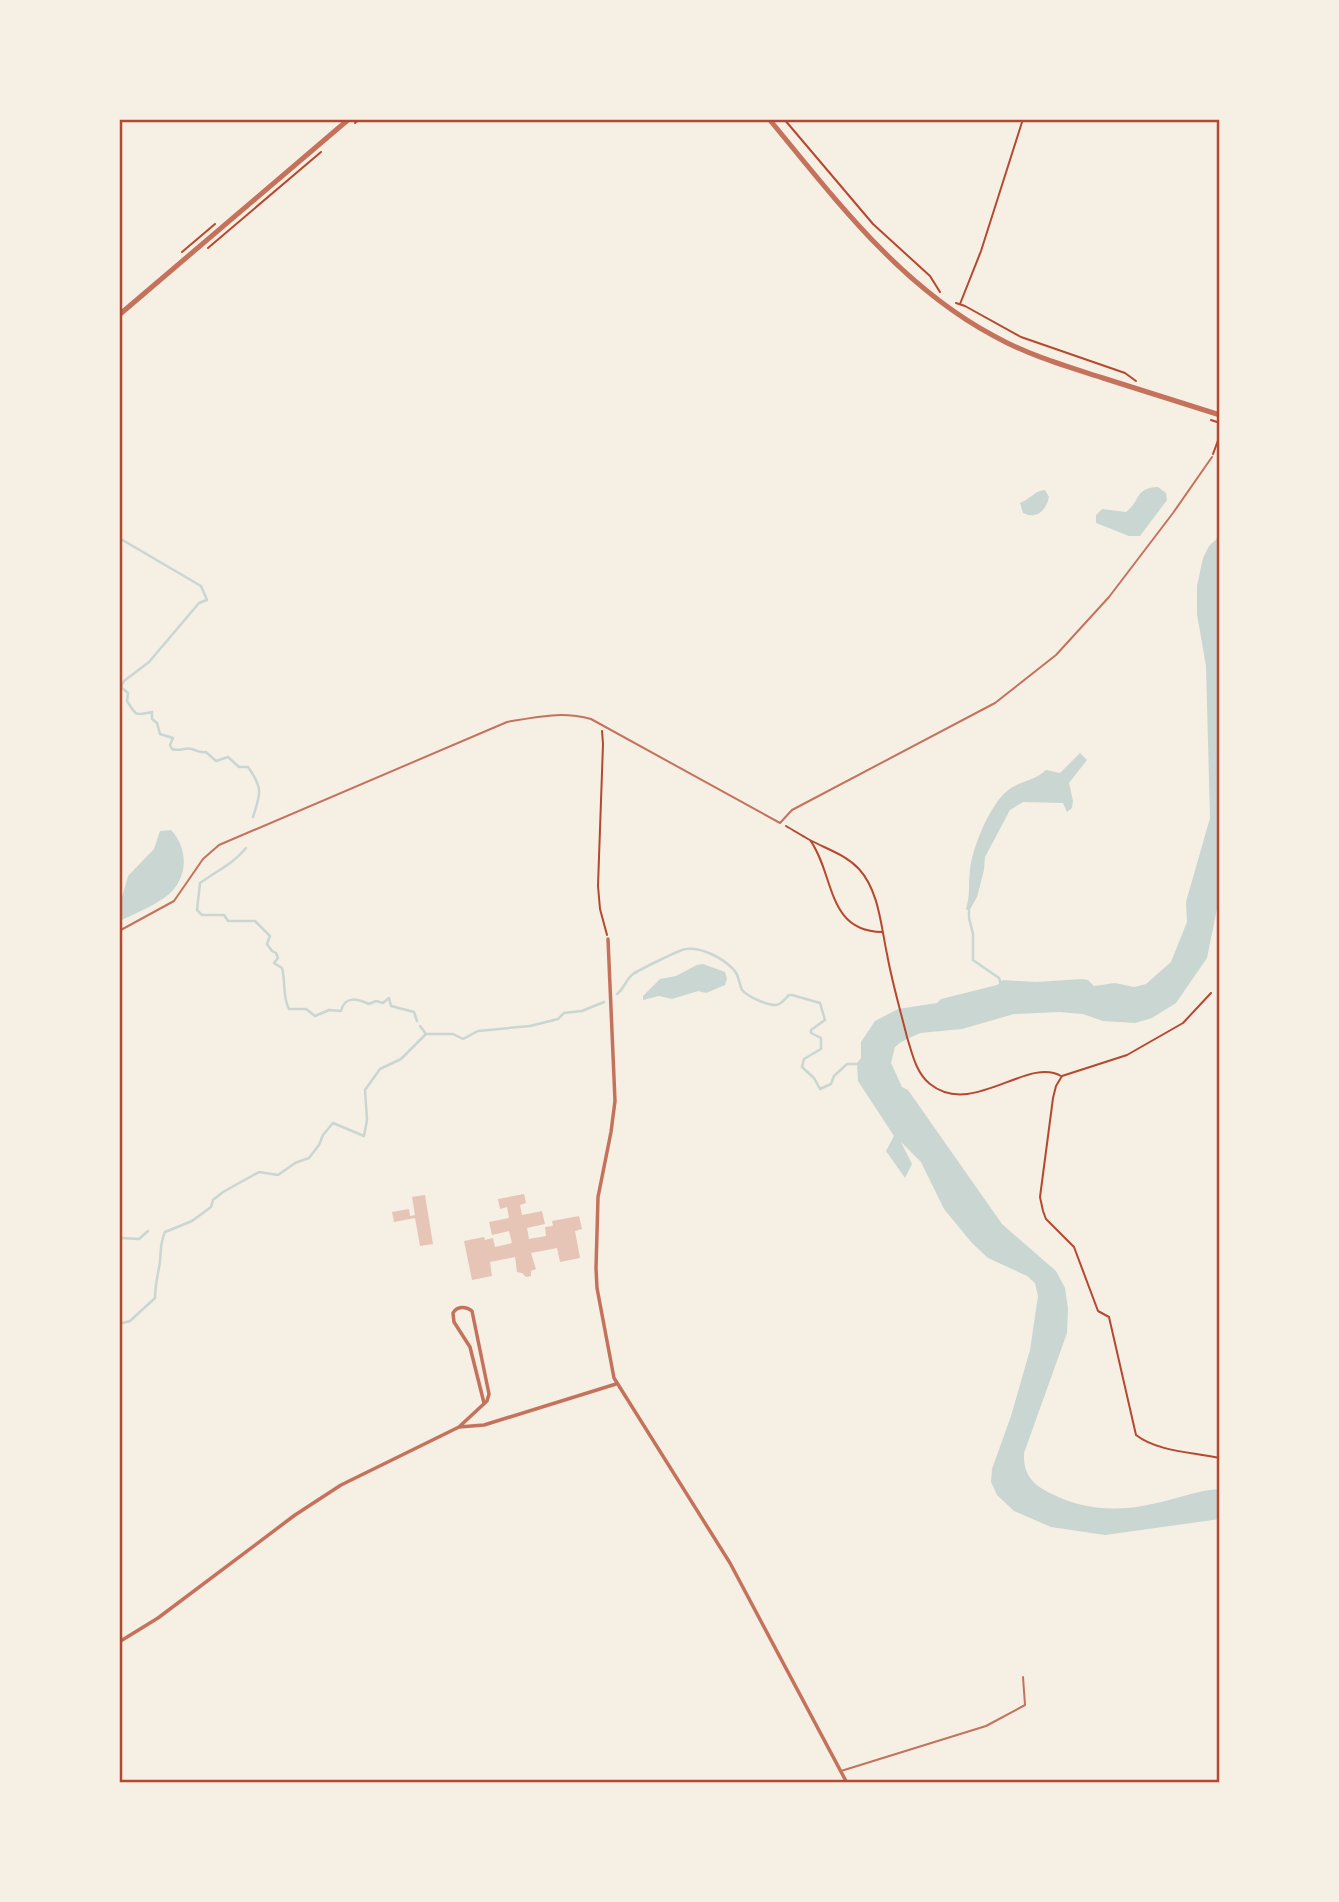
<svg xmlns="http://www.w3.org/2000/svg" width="1339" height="1902" font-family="Montserrat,sans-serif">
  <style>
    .water { fill: #c9d6d2 }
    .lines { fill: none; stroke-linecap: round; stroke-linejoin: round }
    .stream { stroke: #c9d6d2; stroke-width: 2.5 }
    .building { fill: #e6c5b7 }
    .path { stroke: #b5482f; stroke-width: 2 }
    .service { stroke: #c5725c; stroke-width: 2 }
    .minor { stroke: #c5725c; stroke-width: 3.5 }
    .tertiary { stroke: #c5725c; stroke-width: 5 }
    .neatline { fill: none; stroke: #b5482f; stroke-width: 2.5 }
  </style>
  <rect width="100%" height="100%" fill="#f6efe4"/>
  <path class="water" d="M1158,487L1166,493L1167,500L1140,536H1129L1096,523V515L1102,509L1126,512C1141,501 1134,488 1158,487Z
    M1045,490L1049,497C1046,510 1037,520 1023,513L1020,503C1029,500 1036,490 1045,490Z
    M1220,536V894L1207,958L1176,1003L1152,1018L1135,1023L1103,1021L1083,1014L1059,1012L1014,1014L962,1029L920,1033L901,1042L895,1047L891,1063L902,1087L908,1090L1002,1224L1056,1271L1065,1288L1068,1309L1067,1333L1024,1453C1023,1475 1033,1485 1052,1494C1083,1510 1118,1512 1152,1504C1175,1500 1196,1490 1220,1489V1519L1105,1535L1051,1527L1014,1511L997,1495L991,1482L992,1469L1011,1416L1030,1350L1038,1296L1035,1283L1027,1276L988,1258L972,1243L944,1209L921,1162L901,1142L912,1164L905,1178L886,1151L894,1136L858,1081L857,1063L861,1058V1042L875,1021L898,1009L937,1003L941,999L997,985L1003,980L1036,982L1082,979L1088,980L1094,986L1115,983L1134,987L1146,984L1171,962L1187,922L1186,902L1210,818L1206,666L1197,614V586L1203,558L1209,546Z
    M1080,753L1087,760L1069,783L1073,801L1072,808L1067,812L1063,803L1023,802L1010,810L985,857L984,870L977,897L969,911L966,909C971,892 968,886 970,870C972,848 990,805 1007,791C1019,781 1035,781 1046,770L1060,773Z
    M171,830C190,850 188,882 164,898C151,907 134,914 120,921L119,897H122L128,876L154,849L160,831Z
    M703,964L725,972L727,979L725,985L706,993L698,991L672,999L659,996L643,1000V996L660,979L676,976L697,965Z"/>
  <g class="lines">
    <path class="stream" d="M119,538L201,586L207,600L199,603L149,662L124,681L121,687L128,693L127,701C137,717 135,715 152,712V719L157,723L160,734L173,738L170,745L172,749C180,752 185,747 192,749C198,751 199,753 206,752L216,761L228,757L239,767H248C263,788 261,793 253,817
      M246,848C232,865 218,870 200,883L197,910L202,915H224L228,921H255L270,936L267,944L272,951L276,953L278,958L274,963L282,968C286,982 282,996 289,1009H306L315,1016L329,1010L341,1011C345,995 358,999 369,1004L376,1001L383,1003L389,998L391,1006L414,1012L417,1021
      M969,911V918L973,934V960L999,978L1001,984
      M617,994C624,989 626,979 633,974C639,970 681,949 686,949C702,947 723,958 734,970C739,975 739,984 742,990C748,997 767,1005 776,1005C782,1004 785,999 789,995H792L820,1003L825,1020L811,1030V1033L821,1038V1049L804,1059L802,1067L814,1078L820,1089L831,1084L834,1076L847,1064H860
      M420,1026L426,1034
      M119,1240L122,1238L139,1239L148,1231
      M119,1324L130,1321L155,1298C155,1285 158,1274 160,1262C161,1250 160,1243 165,1232L192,1221L211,1207L213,1200L223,1192L259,1172L278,1175L295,1163L309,1158L319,1145L323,1135L333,1123L364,1136L367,1120L365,1090L380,1069L401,1059L426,1034H453L463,1039L478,1031L530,1026L558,1019L564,1013L582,1011L604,1002"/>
  </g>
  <path class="building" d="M524,1194L526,1203L520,1205L522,1215L542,1211L545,1224L527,1228L529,1239L546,1236L545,1227L553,1226L552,1221L579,1216L582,1229L575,1231L580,1258L560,1262L557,1248L547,1250L531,1253L536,1269L531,1271V1276L526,1277L522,1273L517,1272L515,1257L490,1262L492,1276L472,1280L464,1241L484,1237L485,1240L493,1238L495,1247L512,1243L509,1231L492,1235L489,1222L509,1218L507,1207L500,1209L498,1199Z
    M425,1195L433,1244L420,1246L415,1218L394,1222L392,1212L409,1209L410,1216L415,1215L412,1197Z"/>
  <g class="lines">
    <path class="path" d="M784,119L873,224L930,276L940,292
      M355,123L360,119
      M208,248L321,152
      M182,252L215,224
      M956,303L965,306L1021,337L1125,373L1136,381
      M960,304L981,251L1023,119
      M1211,420L1220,423
      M1213,454L1220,435
      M602,731L603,744L598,886L600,909L607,935
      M786,826C793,830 801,835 808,839C826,849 845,854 859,869C879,891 881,926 887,954C892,982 900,1009 907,1037C912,1053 916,1073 930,1084C972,1118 1028,1056 1061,1076
      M810,840C835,875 826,931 882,932
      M1211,993L1183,1023L1127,1055L1062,1076L1056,1086L1053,1098L1040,1197L1043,1211L1046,1219L1074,1247L1098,1311L1109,1317L1136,1435C1158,1452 1193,1452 1220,1458"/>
    <path class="service" d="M119,931L174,901L203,859L219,845L507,722C535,717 562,711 591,719L780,823L792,810L995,703L1056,655L1109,597L1173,513L1212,457
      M841,1771L986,1726L1025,1705L1023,1677"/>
    <path class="minor" d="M608,939L615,1101L611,1132L598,1197L596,1268L597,1288L614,1378L730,1563L847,1783
      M460,1426L487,1401L489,1394L472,1311C466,1306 457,1306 453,1313L454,1322L470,1347L484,1403
      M119,1642L158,1618L295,1515L341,1485L459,1427L484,1425L616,1384"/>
    <path class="tertiary" d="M769,119C836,200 900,286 994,336C1028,355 1066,366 1103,378C1142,390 1181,403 1220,415
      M119,315L349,119"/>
  </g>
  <rect width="1339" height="1902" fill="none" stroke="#f6efe4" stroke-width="242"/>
  <rect x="121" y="121" width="1097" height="1660" class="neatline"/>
</svg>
